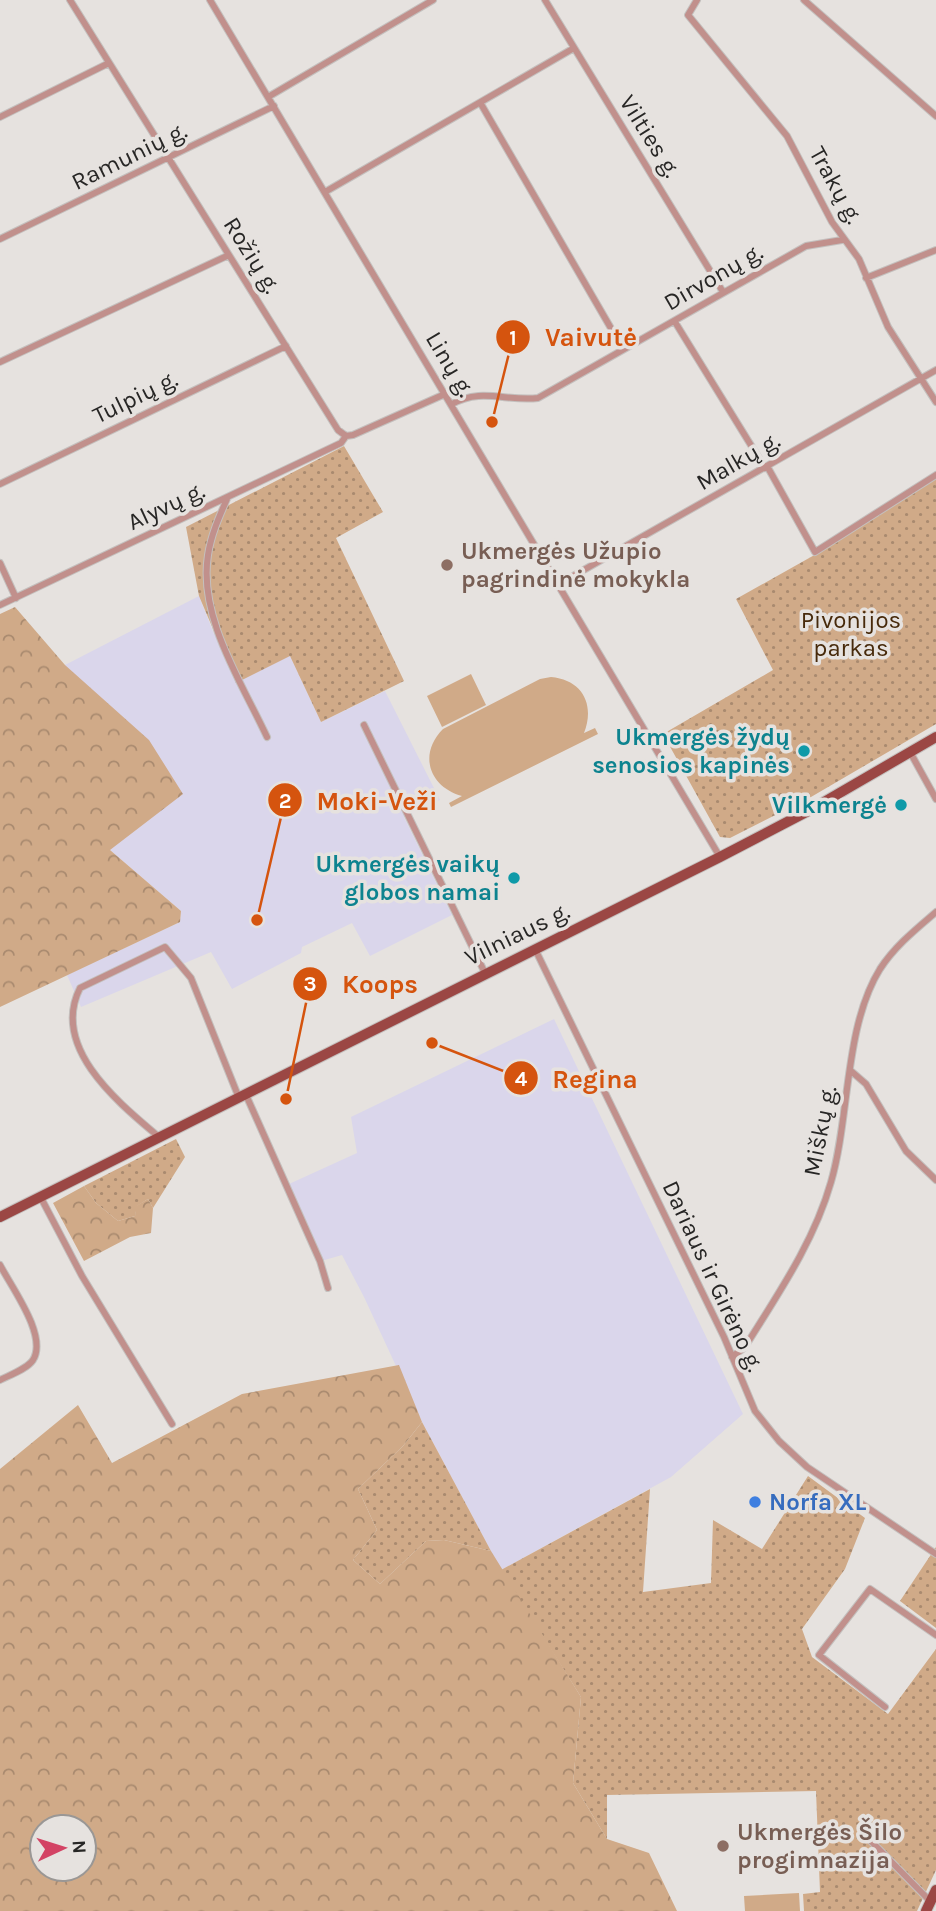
<svg xmlns="http://www.w3.org/2000/svg" width="936" height="1911" font-family="Karla,sans-serif">
  <style>
    .industrial { fill: #dad6eb }
    .grass { fill: url(#grass-dots) }
    .forest { fill: url(#forest-crowns); fill-rule: evenodd }
    .garden { fill: #d0aa88 }
    .lines { fill: none; stroke-linecap: round; stroke-linejoin: round }
    .minor-casing { stroke: #c4c0be; stroke-width: 8 }
    .primary-casing { stroke: #c4c0be; stroke-width: 12 }
    .minor { stroke: #c1908c; stroke-width: 6 }
    .primary { stroke: #9b4744; stroke-width: 10 }
    .education-dot { fill: #8d6e63; stroke: #e6e2df; stroke-width: 2.5 }
    .culture-dot { fill: #0f9aa8; stroke: #e6e2df; stroke-width: 2.5 }
    .shop-dot { fill: #3f7fe0; stroke: #e6e2df; stroke-width: 2.5 }
    .labels { text-anchor: middle; dominant-baseline: central; stroke-width: 7; stroke-linejoin: round; paint-order: stroke }
    .street-label { font-size: 24px; fill: #272625; stroke: #e6e2df }
    .education-label { font-size: 24px; font-weight: bold; fill: #785e54; stroke: #e6e2df; text-anchor: start }
    .park-label { font-size: 24px; fill: #472a0b; stroke: #e6e2df }
    .culture-label { font-size: 24px; font-weight: bold; fill: #0d838f; stroke: #e6e2df; text-anchor: end }
    .shop-label { font-size: 24px; font-weight: bold; fill: #366cbe; stroke: #e6e2df; text-anchor: start }
    .leader { fill: none; stroke: #d5540e; stroke-width: 2.5 }
    .callout-dot { fill: #d5540e; stroke: #e6e2df; stroke-width: 2.5 }
    .mark-label { font-size: 21px; text-anchor: middle; font-weight: bold; fill: #fff }
    .callout-label { font-size: 26px; text-anchor: middle; font-weight: bold; fill: #d5540e; stroke: #e6e2df; stroke-width: 7; stroke-linejoin: round; paint-order: stroke }
  </style>
  <defs>
    <pattern id="grass-dots" width="8" height="8" patternUnits="userSpaceOnUse" patternTransform="scale(1.75)"><rect width="8" height="8" fill="#d0aa88"/><path d="M2 2h.1M6 6h.1" fill="none" stroke="#a98a6f" stroke-width="1.8" stroke-linecap="round"/></pattern>
    <pattern id="forest-crowns" width="20" height="18" patternUnits="userSpaceOnUse" patternTransform="scale(1.75)"><rect width="20" height="18" fill="#d0aa88"/><path d="M2 6a3 3 0 1 1 6 0M12 15a3 3 0 1 1 6 0" fill="none" stroke="#a98a6f"/></pattern>
  </defs>
  <rect width="100%" height="100%" fill="#e6e2df"/>
  <path class="industrial" d="M199,596L214,634L290,656L321,722L385,691L440,800L404,817L452,915L370,956L352,923L302,947L301,953L232,989L211,952L81,1007L67,975L180,922L181,911L110,850L65,665Z
    M554,1019L743,1414L671,1477L501,1570L422,1422L364,1297L342,1255L321,1261L289,1184L357,1153L351,1117Z"/>
  <path class="grass" d="M344,446L383,512L336,538L404,681L321,722L290,656L236,683L199,596L186,527Z
    M936,479V724L811,797L730,838L720,837L663,734L773,670L736,599L818,553Z
    M176,1139L185,1157L153,1208L148,1199L137,1206L135,1216L118,1221L96,1203L84,1186Z
    M422,1422L491,1551L444,1540L426,1541L380,1584L353,1560L377,1530L358,1489L403,1446Z
    M808,1476L865,1518L845,1569L802,1629L812,1657L888,1714L936,1649V1870L917,1911H804L803,1894L820,1892L816,1791L607,1795V1839L573,1783L581,1697L501,1570L650,1489L643,1592L711,1583L713,1520L762,1549Z
    M936,1547V1628L900,1601Z"/>
  <path class="forest" d="M15,607L65,665L149,740L183,794L110,850L181,911L180,922L0,1007V614Z
    M84,1186L96,1203L118,1221L135,1216L136,1206L148,1199L153,1208L151,1233L130,1237L84,1261L53,1203Z
    M399,1365L422,1422L403,1446L358,1489L377,1530L353,1560L380,1584L426,1541L444,1540L491,1551L581,1697L573,1783L607,1839L649,1853L677,1911H0V1469L78,1405L112,1463L242,1394ZM42,1827H84V1869H42Z"/>
  <path class="garden" d="M471,674L486,705L442,727L427,696Z
    M551,677C583,680 595,705 584,733L595,728L598,734L451,807L449,803L462,796C429,787 418,754 443,729L540,679Z
    M799,1893L800,1911H745L744,1896Z"/>
  <g class="lines">
    <g class="minor-casing">
      <path id="minor" d="M70,0L338,430L346,436L353,435L445,394
        M210,0L720,857
        M545,0L723,292
        M697,0L688,15L787,136L832,222L859,259L888,327L936,402
        M804,0L936,116
        M268,97L433,0
        M481,104L623,349
        M0,117L109,63
        M325,192L574,48
        M0,239L274,106
        M866,278L936,250
        M675,322L765,468
        M0,362L229,255
        M452,404C481,387 507,402 538,398L806,246L842,240
        M767,466L815,552L936,475
        M0,484L286,346
        M227,499C219,517 211,535 208,555C198,617 242,683 267,737
        M0,563L16,598
        M559,584L936,370
        M0,605L341,443L346,436
        M364,725L485,973
        M910,752L936,799
        M535,949L724,1337L755,1411L779,1441L807,1467L936,1554
        M851,1071L866,1084L906,1151L936,1180
        M246,1095L320,1261L328,1288
        M159,1137C119,1103 50,1048 80,988L165,947L191,978L239,1098
        M40,1196L82,1276L172,1424
        M0,1265C12,1288 48,1336 33,1360C27,1369 10,1375 0,1380
        M732,1357L745,1347C778,1294 814,1242 831,1182C850,1117 844,1027 880,969C895,946 915,930 936,912
        M885,1707L819,1655L870,1589L936,1635
        M866,1836L930,1901"/>
    </g>
    <g class="primary-casing">
      <path id="primary" d="M0,1217L720,857L812,809L936,737
        M926,1911L936,1890"/>
    </g>
    <use href="#minor" class="minor"/>
    <use href="#primary" class="primary"/>
  </g>
  <g class="education-dot">
    <circle cx="447" cy="565" r="7"/>
    <circle cx="723" cy="1846" r="7"/>
  </g>
  <g class="culture-dot">
    <circle cx="804" cy="751" r="7"/>
    <circle cx="901" cy="805" r="7"/>
    <circle cx="514" cy="878" r="7"/>
  </g>
  <circle class="shop-dot" cx="755" cy="1502" r="7"/>
  <g class="labels">
    <g class="street-label">
      <text transform="translate(650 136) rotate(58)">Vilties g.</text>
      <text transform="translate(129 156) rotate(-26)">Ramunių g.</text>
      <text transform="translate(836 185) rotate(61)">Trakų g.</text>
      <text transform="translate(252 255) rotate(58)">Rožių g.</text>
      <text transform="translate(713 277) rotate(-30)">Dirvonų g.</text>
      <text transform="translate(450 364) rotate(59)">Linų g.</text>
      <text transform="translate(135 397) rotate(-26)">Tulpių g.</text>
      <text transform="translate(738 461) rotate(-30)">Malkų g.</text>
      <text transform="translate(166 506) rotate(-25)">Alyvų g.</text>
      <text transform="translate(517 934) rotate(-26)">Vilniaus g.</text>
      <text transform="translate(820 1131) rotate(-79)">Miškų g.</text>
      <text transform="translate(713 1276) rotate(65)">Dariaus ir Girėno g.</text>
    </g>
    <g class="education-label">
      <text x="461" y="551">Ukmergės Užupio<tspan x="461" dy="28">pagrindinė mokykla</tspan></text>
      <text x="737" y="1832">Ukmergės Šilo<tspan x="737" dy="28">progimnazija</tspan></text>
    </g>
    <g class="park-label">
      <text x="851" y="620">Pivonijos<tspan x="851" dy="28">parkas</tspan></text>
    </g>
    <g class="culture-label">
      <text x="790" y="737">Ukmergės žydų<tspan x="790" dy="28">senosios kapinės</tspan></text>
      <text x="887" y="805">Vilkmergė</text>
      <text x="500" y="864">Ukmergės vaikų<tspan x="500" dy="28">globos namai</tspan></text>
    </g>
    <g class="shop-label">
      <text x="769" y="1502">Norfa XL</text>
    </g>
  </g>
  <path class="leader" d="M492 422L513 337M257 920L285 800M286 1099L310 984M432 1043L521 1078"/>
  <g class="callout-dot">
    <circle cx="492" cy="422" r="7"/>
    <circle cx="257" cy="920" r="7"/>
    <circle cx="286" cy="1099" r="7"/>
    <circle cx="432" cy="1043" r="7"/>
    <circle cx="513" cy="337" r="18"/>
    <circle cx="285" cy="800" r="18"/>
    <circle cx="310" cy="984" r="18"/>
    <circle cx="521" cy="1078" r="18"/>
  </g>
  <g class="mark-label">
    <text x="513" y="345">1</text>
    <text x="285" y="808">2</text>
    <text x="310" y="991">3</text>
    <text x="521" y="1086">4</text>
  </g>
  <g class="callout-label">
    <text x="591" y="346">Vaivutė</text>
    <text x="377" y="810">Moki-Veži</text>
    <text x="380" y="993">Koops</text>
    <text x="595" y="1088">Regina</text>
  </g>
  <g transform="translate(63 1848) rotate(86)"><circle r="33" fill="#e6e2df" stroke="#9a9795" stroke-width="2"/>
  <path d="M0-5L12 26L0 18L-12 26Z" fill="#d34364"/>
  <text y="-10" font-size="19" font-weight="bold" text-anchor="middle" fill="#272625">N</text>
  </g>
</svg>
